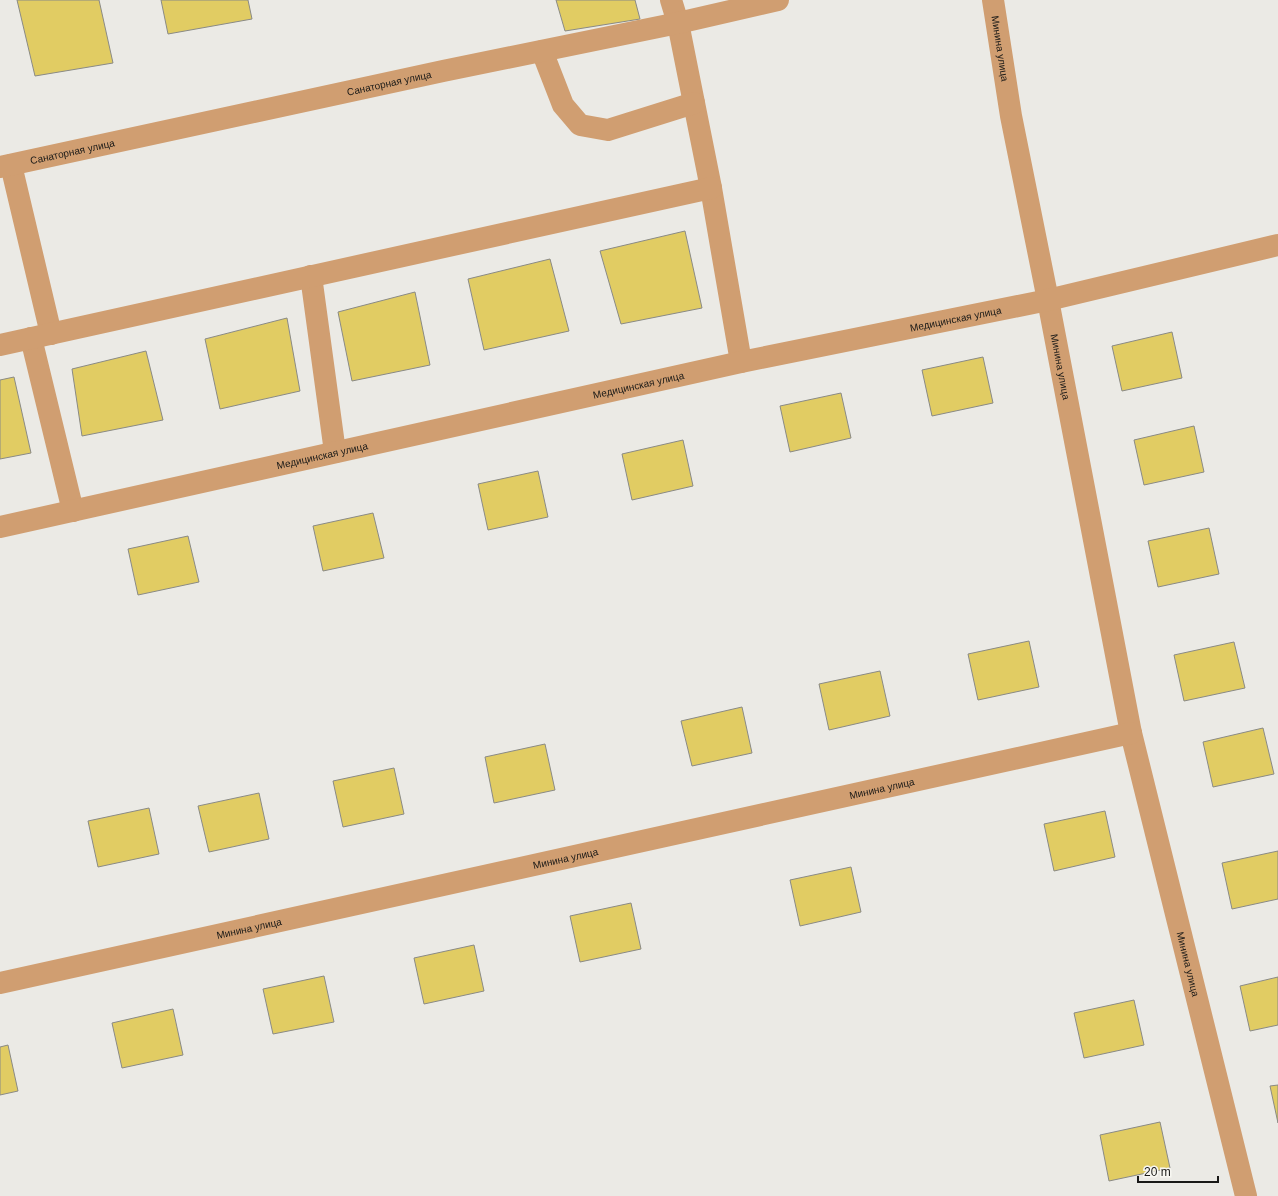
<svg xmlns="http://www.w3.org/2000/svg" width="1278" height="1196" font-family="Arial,sans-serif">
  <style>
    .building { fill: #e1cc63; stroke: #8a8a85 }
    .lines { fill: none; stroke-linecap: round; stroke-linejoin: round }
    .minor { stroke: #d09e71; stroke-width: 22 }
    .labels { text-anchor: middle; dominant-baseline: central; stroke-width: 4; stroke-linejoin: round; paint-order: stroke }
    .street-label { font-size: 10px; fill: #191917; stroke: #f8f7f2 }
  </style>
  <rect width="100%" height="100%" fill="#ebeae5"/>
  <path class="building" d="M17,0H99L113,63L35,76Z
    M161,0H248L252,19L168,34Z
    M556,0H635L640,19L565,31Z
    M685,231L702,308L621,324L600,251Z
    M550,259L569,331L484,350L468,279Z
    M415,292L430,365L352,381L338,312Z
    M287,318L300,391L220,409L205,339Z
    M1172,332L1182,378L1122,391L1112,346Z
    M146,351L163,420L82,436L72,369Z
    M983,357L993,403L932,416L922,370Z
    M14,377L31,453L0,459V380Z
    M841,393L851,438L790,452L780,406Z
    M1194,426L1204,472L1144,485L1134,440Z
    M683,440L693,486L632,500L622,454Z
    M538,471L548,517L488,530L478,484Z
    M373,513L384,558L323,571L313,526Z
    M1209,528L1219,574L1158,587L1148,541Z
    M188,536L199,582L138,595L128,549Z
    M1029,641L1039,687L978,700L968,654Z
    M1234,642L1245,688L1184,701L1174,655Z
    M880,671L890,716L829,730L819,684Z
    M742,707L752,753L692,766L681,721Z
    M1263,728L1274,774L1213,787L1203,742Z
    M545,744L555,790L494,803L485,757Z
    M394,768L404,814L343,827L333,781Z
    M259,793L269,839L209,852L198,806Z
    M149,808L159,854L98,867L88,821Z
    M1105,811L1115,857L1054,871L1044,824Z
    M1278,851V899L1232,909L1222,863Z
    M851,867L861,912L800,926L790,880Z
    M631,903L641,949L580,962L570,916Z
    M474,945L484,991L424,1004L414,958Z
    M324,976L334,1022L273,1034L263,989Z
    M1278,977V1025L1250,1031L1240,986Z
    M1134,1000L1144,1045L1084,1058L1074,1013Z
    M173,1009L183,1055L122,1068L112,1023Z
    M8,1045L18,1091L0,1095V1047Z
    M1278,1085V1123L1270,1086Z
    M1160,1122L1170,1168L1109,1181L1100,1135Z"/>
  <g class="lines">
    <g class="minor">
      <path d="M671,0L678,23L711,188L741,362"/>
      <path id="s1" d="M993,0L1011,116L1048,300L1131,733L1246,1196"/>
      <path d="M542,51L563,105L580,125L608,130L694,103"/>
      <path d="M11,165L51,334"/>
      <path id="s2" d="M0,167L443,71L678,23L778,0"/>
      <path d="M311,276L335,452"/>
      <path d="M31,338L73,511"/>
      <path d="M0,345L711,188"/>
      <path id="s3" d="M0,527L741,362L1048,300L1278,245"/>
      <path id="s4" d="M0,983L1131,733"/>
    </g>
  </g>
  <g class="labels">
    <g class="street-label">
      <text stroke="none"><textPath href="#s1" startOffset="49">Минина улица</textPath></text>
      <text stroke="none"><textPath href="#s2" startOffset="398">Санаторная улица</textPath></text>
      <text stroke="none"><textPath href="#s2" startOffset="74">Санаторная улица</textPath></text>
      <text stroke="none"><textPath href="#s3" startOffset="978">Медицинская улица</textPath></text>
      <text stroke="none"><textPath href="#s1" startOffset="373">Минина улица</textPath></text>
      <text stroke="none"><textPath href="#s3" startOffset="654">Медицинская улица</textPath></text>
      <text stroke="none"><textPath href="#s3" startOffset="330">Медицинская улица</textPath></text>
      <text stroke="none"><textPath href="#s4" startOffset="903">Минина улица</textPath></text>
      <text stroke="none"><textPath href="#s4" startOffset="579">Минина улица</textPath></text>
      <text stroke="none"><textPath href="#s4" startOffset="255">Минина улица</textPath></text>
      <text stroke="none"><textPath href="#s1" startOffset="984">Минина улица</textPath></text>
    </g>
  </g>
  <path d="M1138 1176v6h80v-6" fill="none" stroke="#191917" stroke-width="2"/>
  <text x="1144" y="1176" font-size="12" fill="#191917" stroke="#f8f7f2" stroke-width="3" paint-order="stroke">20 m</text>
</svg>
